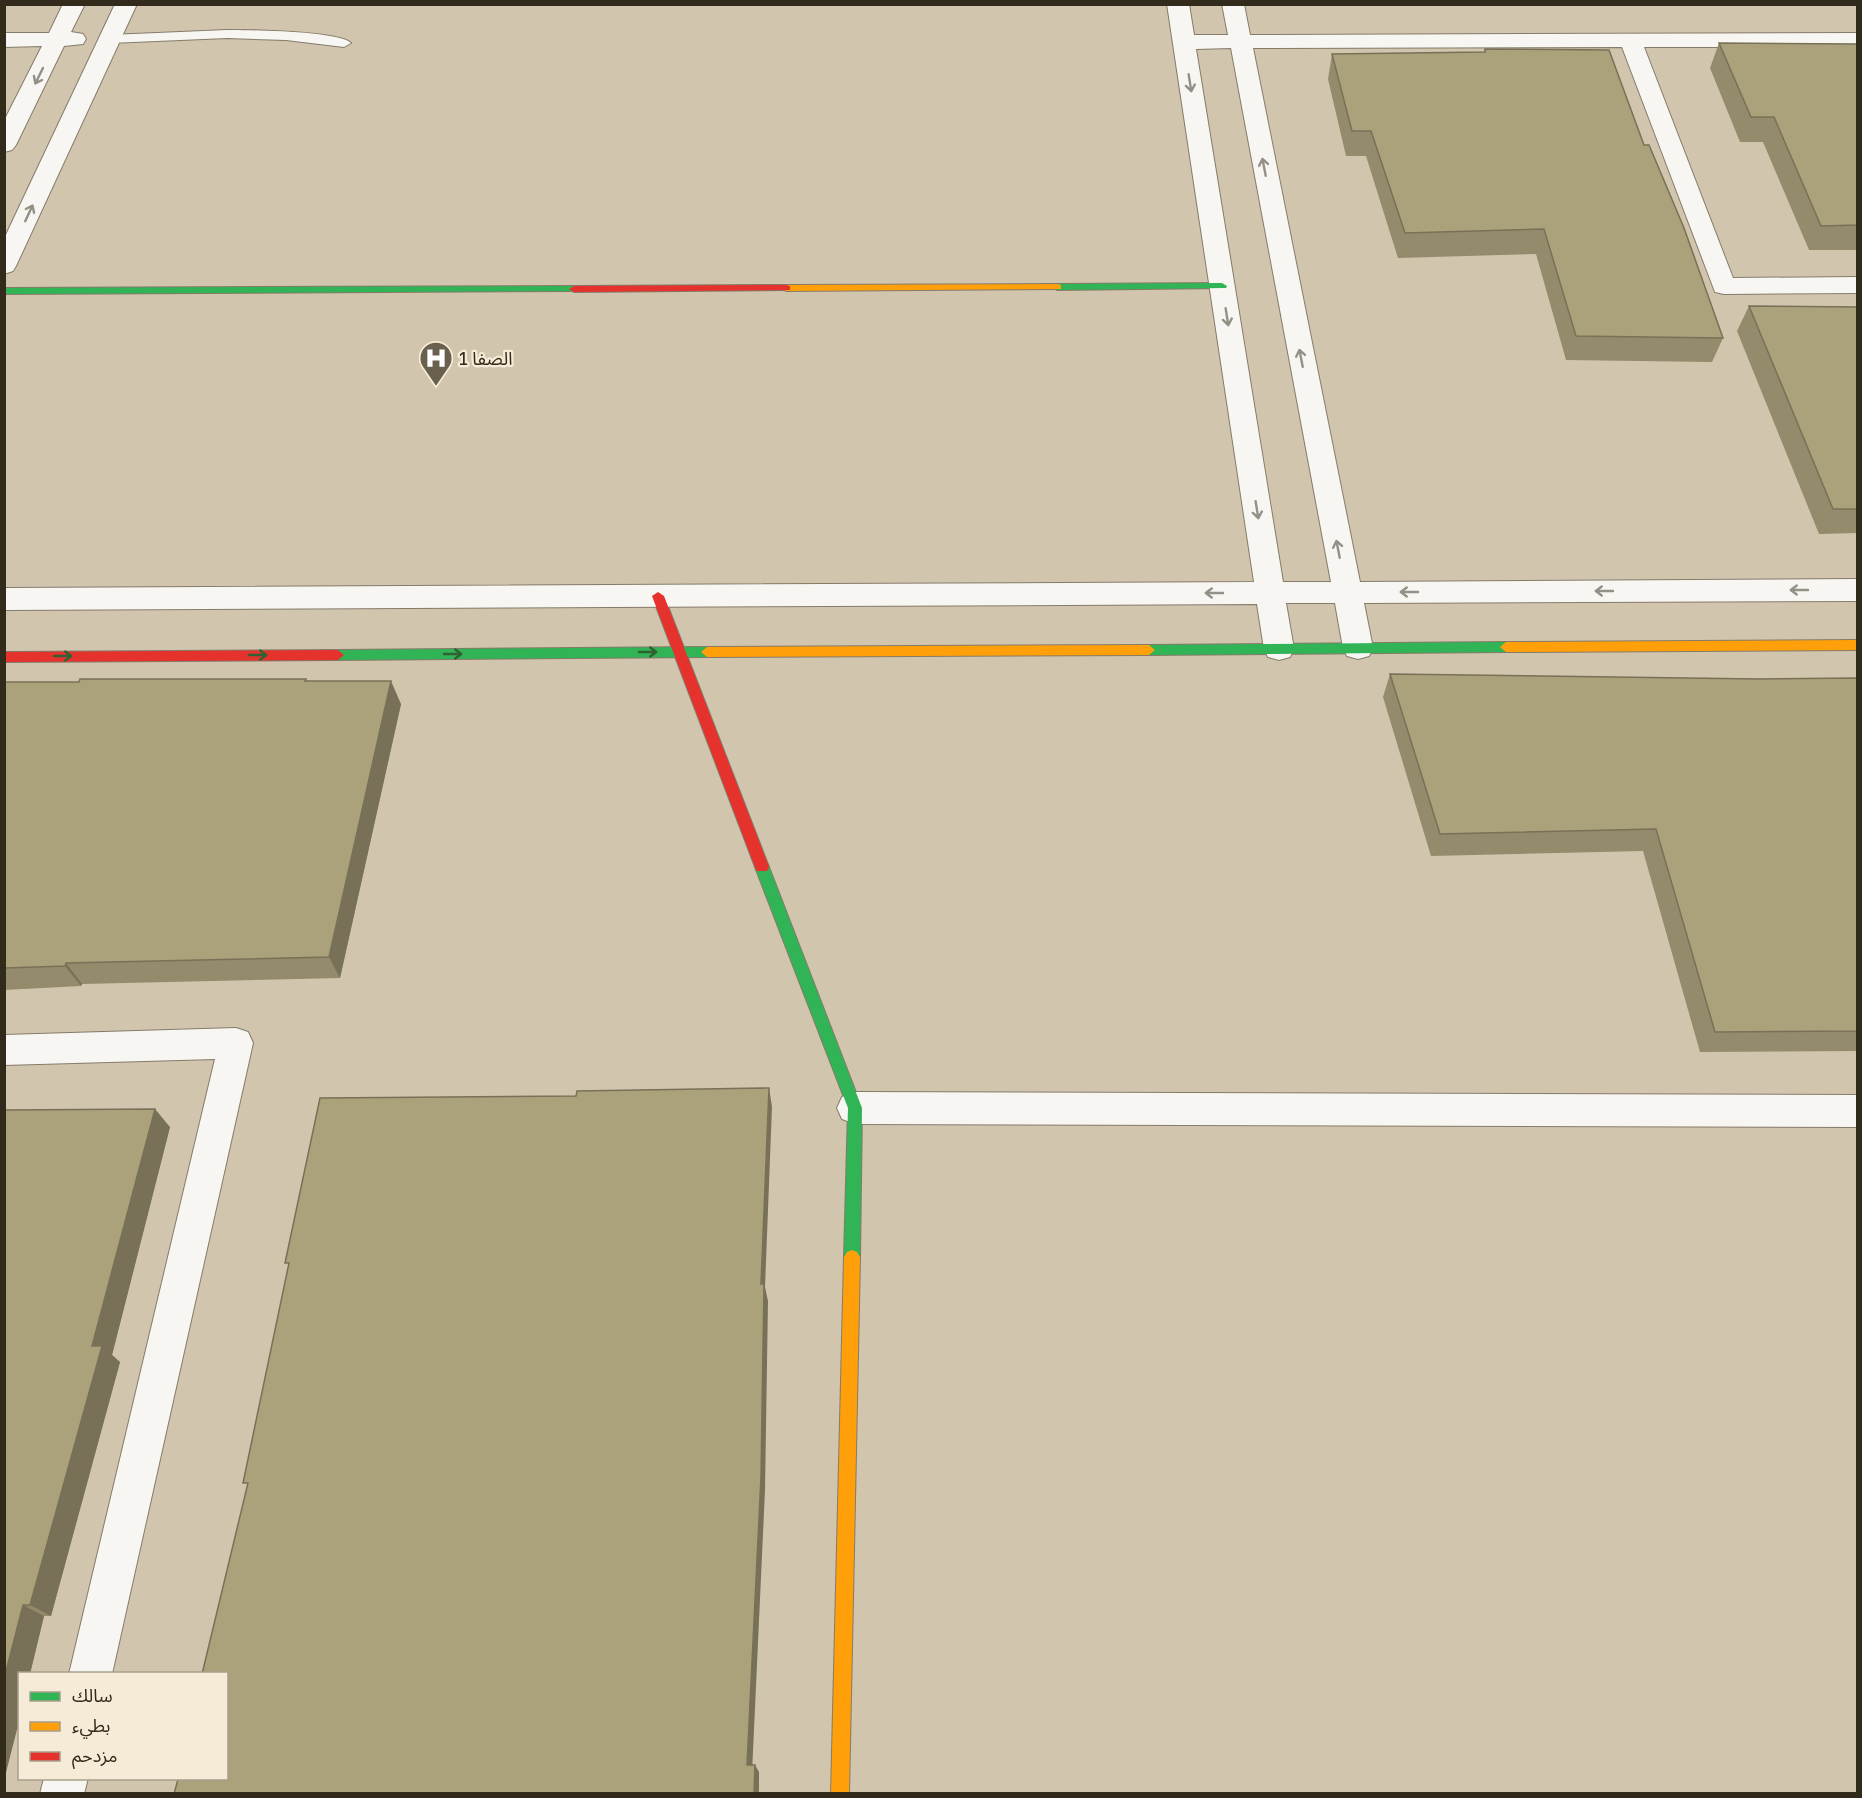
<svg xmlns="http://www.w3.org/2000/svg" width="1862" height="1798" font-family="'Golos Text','Noto Sans Arabic',sans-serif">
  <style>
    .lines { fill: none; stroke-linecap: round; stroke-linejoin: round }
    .lane-casing { stroke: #857b6a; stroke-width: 2 }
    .street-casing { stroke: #857b6a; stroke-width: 2 }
    .fast-casing { stroke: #857b6a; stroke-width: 2 }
    .slow-casing { stroke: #857b6a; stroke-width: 2 }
    .jam-casing { stroke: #857b6a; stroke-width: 2 }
    .lane { fill: #f8f6f3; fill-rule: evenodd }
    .street { fill: #f8f6f3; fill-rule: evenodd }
    .fast { fill: #30b455; fill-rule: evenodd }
    .slow { fill: #ff9f0a; fill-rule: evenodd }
    .jam { fill: #e5322d; fill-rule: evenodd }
    .wall { fill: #938b6b }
    .shaded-wall { fill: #787157 }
    .building { fill: #aba27c; stroke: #787157; stroke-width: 1.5 }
    .oneway { stroke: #959086 }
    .oneway2 { stroke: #316132 }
    .labels { text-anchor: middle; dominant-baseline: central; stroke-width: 4.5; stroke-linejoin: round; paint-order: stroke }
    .far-poi-label { font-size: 18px; fill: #322a1a; stroke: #f6ebd7; text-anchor: start }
  </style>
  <rect width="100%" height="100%" fill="#d1c5ae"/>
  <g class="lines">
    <g class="lane-casing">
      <path id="lane" d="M227,30C248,30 339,31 351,43L344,47L286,40L227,38L110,43L103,39L110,35Z"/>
    </g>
    <g class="street-casing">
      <path id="street" d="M63,4H85L71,32L83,34L86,39L83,44L64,46L16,145L12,150L4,152V121L42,46L4,47V33H49Z
        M115,4H137L16,266L13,271L4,274V239Z
        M1167,4H1189L1194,35H1228L1222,4H1244L1250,35L1858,33V47H1644L1733,278L1858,277V293L1724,294L1715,292L1622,47L1253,48L1360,582L1858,579V601L1364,603L1373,648L1369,656L1358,659L1347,656L1343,648L1335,603H1286L1294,649L1290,657L1279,660L1268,657L1264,649L1257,604L4,610V588L1254,582ZM1231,48L1331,582H1283L1196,49Z
        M236,1028L248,1032L253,1043L112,1674H69L215,1059L4,1065V1035Z
        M855,1092L1858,1095V1127L855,1124L842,1119L837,1108L842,1097Z
        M44,1778H88L84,1794H40Z"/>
    </g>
    <g class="fast-casing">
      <path id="fast" d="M1222,283L1227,286L1226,288L1057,290L1052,287L1057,284Z
        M574,286L578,287V291L4,294V288Z
        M1506,642L1512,647L1506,652L1149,655L1143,650L1149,645Z
        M707,647L713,652L707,657L338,660L332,655L338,650Z
        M762,862L767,863L769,867L862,1108L860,1257L857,1262L852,1264L847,1262L844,1257L848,1108L755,867L757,863Z"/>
    </g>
    <g class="slow-casing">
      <path id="slow" d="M1057,284L1061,285V289L786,291L781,288L786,285Z
        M1858,640V650L1506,652L1500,647L1506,642Z
        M1149,645L1155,650L1149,655L707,657L701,652L707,647Z
        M852,1250L857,1252L860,1257L849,1794H831L844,1257L847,1252Z"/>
    </g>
    <g class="jam-casing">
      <path id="jam" d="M786,285L790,286V290L574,292L569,289L574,286Z
        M658,592L664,596L769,867L767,871H757L755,867L652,596Z
        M338,650L344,655L338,660L4,662V652Z"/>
    </g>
    <use href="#lane" class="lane"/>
    <use href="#street" class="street"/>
    <use href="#fast" class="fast"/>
    <use href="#slow" class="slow"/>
    <use href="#jam" class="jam"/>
  </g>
  <path class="wall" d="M1719,43L1857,44V250H1809L1763,142H1740L1710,68Z
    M1485,49L1644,145L1723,338L1712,362L1566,360L1536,254L1398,258L1366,156H1346L1328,79L1332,54L1484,52Z
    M1749,306L1857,307V533L1819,534L1737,331Z
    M1390,674L1759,679L1857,678V1051L1700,1052L1643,851L1431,856L1383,697Z
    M306,679L307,681L401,704L340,978L82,984L81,986L4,990V682H79Z
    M4,1110L170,1127L112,1355L120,1362L51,1616H44L4,1780Z"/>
  <path class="shaded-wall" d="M391,681L401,704L340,978L329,957Z
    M66,963L82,984L81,986L65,966Z
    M769,1088L772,1107L765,1287L768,1301L765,1490L752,1773L747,1765L761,1284Z
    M155,1109L170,1127L112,1355L120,1362L51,1616L30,1605L92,1346Z
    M23,1605L44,1616L30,1674H20V1718L4,1780V1679Z
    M755,1765L759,1772V1794H754Z"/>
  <path class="building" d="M1719,43L1857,44V225L1821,226L1774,117H1751Z
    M1485,49L1609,50L1644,145H1649L1684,228L1723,338L1576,336L1544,229L1405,233L1371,131H1352L1332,54L1485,52Z
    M1749,306L1857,307V509H1833Z
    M1390,674L1759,679L1857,678V1031L1715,1032L1656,829L1440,834Z
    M80,679H306L305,681H391L329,957L66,963L65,966L4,968V682H79Z
    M769,1088L761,1284H764L761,1477L747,1765H755L754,1794H174L178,1779H226V1674H202L248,1483H243L289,1263H285L320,1098L576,1096L577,1091Z
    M155,1109L92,1346H102L30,1605H23L4,1679V1110Z"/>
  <defs><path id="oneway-shaft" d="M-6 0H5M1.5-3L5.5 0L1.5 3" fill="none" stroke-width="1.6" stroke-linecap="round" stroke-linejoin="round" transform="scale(1.5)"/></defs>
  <g class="oneway">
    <use href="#oneway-shaft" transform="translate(39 76) rotate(116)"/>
    <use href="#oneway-shaft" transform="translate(1190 83) rotate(81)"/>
    <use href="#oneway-shaft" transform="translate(1264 167) rotate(-101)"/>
    <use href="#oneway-shaft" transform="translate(29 213) rotate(-65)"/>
    <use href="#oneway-shaft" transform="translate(1227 317) rotate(81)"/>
    <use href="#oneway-shaft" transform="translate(1301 358) rotate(-101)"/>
    <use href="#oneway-shaft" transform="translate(1257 510) rotate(81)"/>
    <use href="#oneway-shaft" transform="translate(1338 549) rotate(-101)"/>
    <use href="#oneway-shaft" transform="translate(1799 590) rotate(180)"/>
    <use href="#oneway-shaft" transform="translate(1604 591) rotate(180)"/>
    <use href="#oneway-shaft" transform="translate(1409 592) rotate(180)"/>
    <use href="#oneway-shaft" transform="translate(1214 593) rotate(180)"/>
  </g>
  <g class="oneway2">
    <use href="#oneway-shaft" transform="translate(648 652)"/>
    <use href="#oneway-shaft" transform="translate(453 654)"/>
    <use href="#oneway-shaft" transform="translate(258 655)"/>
    <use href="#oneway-shaft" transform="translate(63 656)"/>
  </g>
  <defs>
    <g id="hospital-pin" transform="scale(1.725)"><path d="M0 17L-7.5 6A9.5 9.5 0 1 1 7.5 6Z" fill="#6a604e" stroke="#f6ebd7"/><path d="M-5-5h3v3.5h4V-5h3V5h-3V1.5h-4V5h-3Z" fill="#fff"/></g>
  </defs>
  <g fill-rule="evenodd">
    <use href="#hospital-pin" x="436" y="358"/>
  </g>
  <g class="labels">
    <g class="far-poi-label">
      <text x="459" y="358">الصفا 1</text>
    </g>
  </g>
  <rect width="1862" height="1798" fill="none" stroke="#322a1a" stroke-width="12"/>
  <rect x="18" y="1672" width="210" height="108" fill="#f6ebd7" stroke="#a89e8b" stroke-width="1.5"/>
  <rect x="30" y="1692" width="30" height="9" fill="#30b455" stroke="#a89e8b" stroke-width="1.5"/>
  <text x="72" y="1702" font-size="18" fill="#322a1a">سالك</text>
  <rect x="30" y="1722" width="30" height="9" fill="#ff9f0a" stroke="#a89e8b" stroke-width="1.5"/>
  <text x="72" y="1732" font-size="18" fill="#322a1a">بطيء</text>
  <rect x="30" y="1752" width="30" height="9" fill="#e5322d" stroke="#a89e8b" stroke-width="1.5"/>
  <text x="72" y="1762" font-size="18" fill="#322a1a">مزدحم</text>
</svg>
